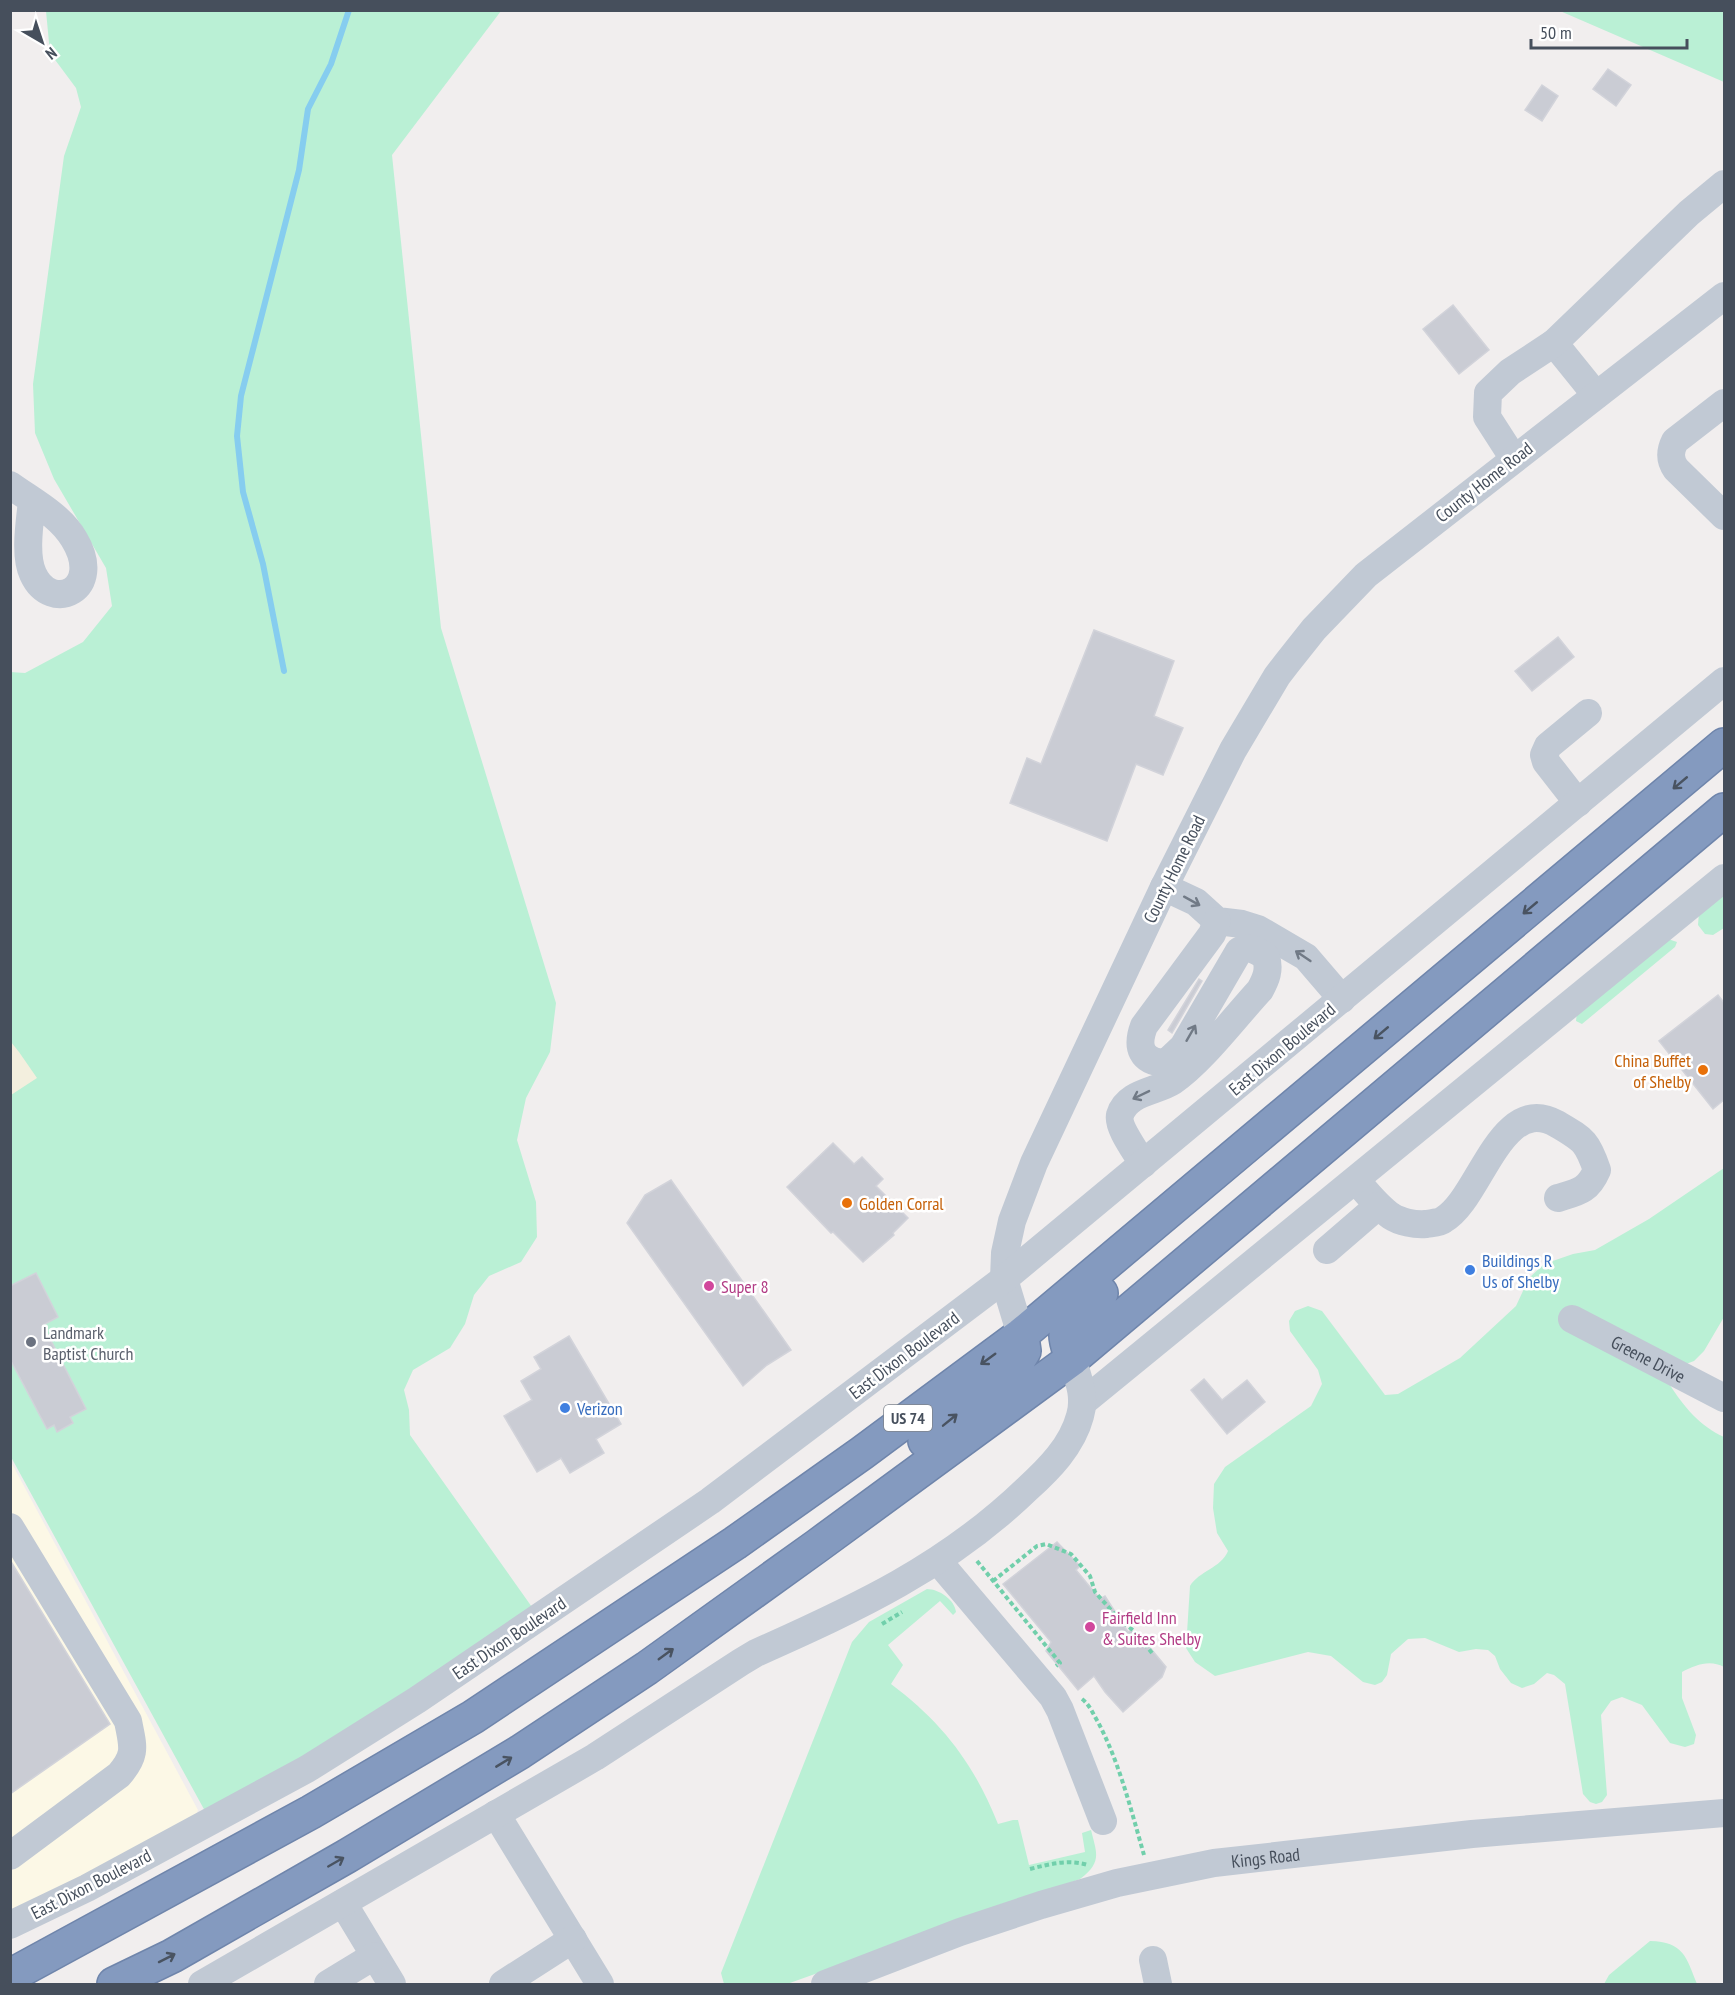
<svg xmlns="http://www.w3.org/2000/svg" width="1735" height="1995" font-family="'PT Sans Narrow',sans-serif">
  <style>
    .commercial { fill: #fcf8e6 }
    .green { fill: #baf0d5 }
    .sand { fill: #f3efde }
    .lines { fill: none; stroke-linecap: round; stroke-linejoin: round }
    .stream { stroke: #86cdef; stroke-width: 6 }
    .building { fill: #caccd4; stroke: #d2d3da; stroke-width: 1.5 }
    .highway-casing { stroke: #6f85ab; stroke-width: 36 }
    .path { stroke: #71cfab; stroke-width: 4; stroke-dasharray: 4.5 3; stroke-linecap: butt }
    .minor { stroke: #c1c9d4; stroke-width: 28 }
    .highway { stroke: #849abf; stroke-width: 33 }
    .oneway { stroke: #495361 }
    .oneway2 { stroke: #717a86 }
    .food-dot { fill: #e8710a; stroke: #fff; stroke-width: 2 }
    .shop-dot { fill: #3f7fe0; stroke: #fff; stroke-width: 2 }
    .hotel-dot { fill: #d1479c; stroke: #fff; stroke-width: 2 }
    .worship-dot { fill: #6b7280; stroke: #fff; stroke-width: 2 }
    .labels { text-anchor: middle; dominant-baseline: central; stroke-width: 5; stroke-linejoin: round; paint-order: stroke }
    .shield { fill: #fff; stroke: #7e848d; stroke-width: 1.5 }
    .shield-label { font-size: 16px; font-weight: bold; fill: #464f5c }
    .street-label { font-size: 18px; fill: #464f5c; stroke: #fff }
    .food-label { font-size: 18px; fill: #c56008; stroke: #fff; text-anchor: end }
    .shop-label { font-size: 18px; fill: #366cbe; stroke: #fff; text-anchor: start }
    .hotel-label { font-size: 18px; fill: #b23c85; stroke: #fff; text-anchor: start }
    .worship-label { font-size: 18px; fill: #5b616d; stroke: #fff; text-anchor: start }
  </style>
  <rect width="100%" height="100%" fill="#f1eeee"/>
  <path class="commercial" d="M10,1460L198,1810L196,1815L10,1915Z"/>
  <path class="green" d="M46,11H501L392,155L441,628L556,1003L550,1052L526,1098L517,1140L536,1202L537,1237L521,1262L489,1276L474,1295L465,1324L450,1348L413,1370L404,1390L409,1410L410,1435L539,1617L211,1822L11,1457L10,672L25,673L83,642L112,606L106,568L54,479L35,433L33,384L64,156L81,107L76,88L50,53Z
    M1560,11H1724V82Z
    M1724,894V928L1713,935L1705,934L1698,925L1699,912Z
    M1668,939L1677,942L1675,947L1582,1024L1576,1021L1577,1012Z
    M1724,1168V1317L1704,1351L1694,1361L1678,1367L1670,1385C1683,1406 1701,1427 1724,1437V1667C1710,1659 1695,1665 1682,1672V1698L1696,1735L1694,1744L1685,1747L1670,1743L1642,1705L1622,1697L1611,1701L1601,1715L1607,1795L1602,1802L1596,1804L1590,1802L1583,1794L1565,1684L1554,1675L1547,1673L1534,1684L1522,1688L1511,1683L1500,1669L1495,1656L1488,1650L1476,1649L1459,1652L1425,1638L1408,1639L1391,1654L1387,1675L1382,1682L1375,1685L1363,1682L1331,1656L1308,1652L1215,1676L1195,1662L1186,1648L1190,1586C1199,1571 1221,1568 1228,1551L1217,1533L1213,1508L1214,1484L1225,1467L1311,1406L1322,1384L1318,1370L1290,1331L1289,1321L1295,1311L1308,1306L1322,1311L1385,1395L1398,1394L1460,1358L1516,1306L1529,1278L1544,1264L1573,1254L1595,1250L1649,1219Z
    M927,1589C939,1589 955,1600 956,1612L953,1615L940,1601L888,1645L903,1665L891,1684C943,1723 974,1764 998,1824L1013,1820H1018L1029,1865L1085,1852L1082,1833L1091,1830C1097,1854 1102,1862 1080,1879L787,1984H724L721,1973L852,1642L869,1622Z
    M1650,1941C1684,1942 1686,1957 1697,1984H1604L1609,1975Z"/>
  <path class="sand" d="M11,1042L19,1052L37,1078L11,1095Z"/>
  <g class="lines">
    <path class="stream" d="M284,671L263,564L243,492L237,436L241,396L299,170L308,109L331,64L349,10"/>
  </g>
  <path class="building" d="M1608,69L1631,85L1616,106L1593,89Z
    M1542,85L1558,96L1542,121L1525,110Z
    M1453,305L1489,350L1459,374L1423,329Z
    M1094,630L1174,661L1154,716L1183,728L1163,775L1136,764L1107,841L1010,803L1027,758L1041,764Z
    M1558,637L1574,657L1532,691L1515,671Z
    M1199,979L1202,981L1172,1033L1168,1030Z
    M1718,995L1725,1004V1099L1713,1109L1659,1041Z
    M833,1143L854,1164L862,1157L883,1179L876,1186L908,1218L893,1233L894,1235L863,1262L833,1232L831,1233L787,1187Z
    M671,1180L791,1350L767,1365L743,1386L627,1223L645,1195Z
    M36,1273L58,1317L43,1325L86,1409L70,1417L73,1423L57,1432L54,1425L47,1429L10,1359V1286Z
    M569,1336L621,1424L596,1439L604,1453L570,1473L561,1458L537,1472L504,1416L532,1400L521,1381L541,1369L534,1357Z
    M1204,1379L1222,1400L1247,1380L1265,1402L1227,1434L1191,1390Z
    M1057,1542L1080,1566L1076,1570L1100,1599L1105,1596L1128,1632L1131,1630L1144,1646L1147,1644L1166,1667L1162,1677L1123,1712L1105,1692L1094,1676L1078,1690L1046,1651L1051,1642L1003,1584Z
    M10,1560L110,1724L10,1794Z"/>
  <g class="lines">
    <g class="highway-casing">
      <path id="highway" d="M1072,1359C1070,1352 1066,1343 1066,1336C1065,1318 1089,1303 1101,1293
        M925,1441L1013,1369L1024,1351L1022,1337
        M10,1976L311,1812L473,1717L735,1543L862,1453L1021,1335L1724,745
        M114,1984L172,1956L347,1856L520,1752L647,1668L817,1546L1072,1359L1724,810"/>
    </g>
    <path class="path" d="M977,1561L1060,1663L1056,1666
      M993,1581L1037,1546L1046,1544L1071,1554L1090,1576L1095,1592L1120,1620L1134,1631L1152,1653
      M882,1624L902,1612
      M1082,1699C1090,1705 1093,1714 1098,1722C1120,1764 1131,1810 1144,1855
      M1030,1869C1050,1864 1068,1859 1088,1865"/>
    <g class="minor">
      <path d="M1554,343L1596,395"/>
      <path d="M1724,403L1675,441C1670,451 1669,459 1676,469L1724,516"/>
      <path d="M1514,459L1487,417L1488,393L1510,372L1554,343L1689,213L1724,184"/>
      <path d="M10,485C32,501 60,515 74,539C105,590 51,614 33,574C24,555 30,521 32,501"/>
      <path d="M1578,803L1546,762L1544,755L1548,746L1588,713"/>
      <path d="M1164,887L1196,902L1217,921L1242,924L1258,929L1306,957L1342,999"/>
      <path d="M1143,1164C1137,1153 1117,1127 1120,1115C1127,1092 1156,1092 1173,1081C1202,1061 1235,1017 1260,990C1266,979 1270,970 1266,957C1258,951 1249,945 1239,951L1183,1047L1166,1063C1141,1062 1136,1047 1144,1026L1212,934L1217,921"/>
      <path d="M1356,1180C1367,1193 1377,1206 1391,1216C1400,1222 1415,1225 1426,1224C1431,1223 1439,1223 1443,1220C1480,1200 1500,1092 1557,1124C1584,1140 1587,1141 1597,1170C1588,1191 1578,1192 1558,1198"/>
      <path d="M1327,1250L1378,1206"/>
      <path id="s1" d="M1572,1319L1724,1398"/>
      <path d="M1021,1335L1004,1279L1005,1253L1012,1221L1034,1163L1164,887L1233,750L1277,676L1287,663L1314,629L1366,575L1724,296"/>
      <path d="M1082,1403L1724,878"/>
      <path d="M10,1527L128,1721C133,1747 137,1754 119,1775L10,1856"/>
      <path d="M938,1561L1053,1697L1060,1710L1103,1821"/>
      <path d="M496,1814L600,1984"/>
      <path d="M343,1903L392,1984"/>
      <path d="M10,1925L87,1888L307,1769L417,1700L710,1501L1004,1279L1724,681"/>
      <path d="M1153,1960L1158,1984"/>
      <path d="M202,1984L595,1757L741,1662L756,1653C857,1608 946,1567 1027,1489C1049,1469 1072,1446 1080,1416C1086,1396 1078,1378 1072,1359"/>
      <path d="M328,1984L374,1956"/>
      <path d="M503,1984L573,1939"/>
      <path id="s2" d="M825,1984L960,1932L1041,1905L1117,1883L1214,1863L1472,1834L1724,1813"/>
    </g>
    <use href="#highway" class="highway"/>
  </g>
  <defs><path id="oneway-shaft" d="M-6 0H5M1.5-3L5.5 0L1.5 3" fill="none" stroke-width="1.6" stroke-linecap="round" stroke-linejoin="round" transform="scale(1.5)"/></defs>
  <g class="oneway">
    <use href="#oneway-shaft" transform="translate(1680 783) rotate(140)"/>
    <use href="#oneway-shaft" transform="translate(1530 908) rotate(140)"/>
    <use href="#oneway-shaft" transform="translate(1381 1033) rotate(140)"/>
    <use href="#oneway-shaft" transform="translate(988 1359) rotate(144)"/>
    <use href="#oneway-shaft" transform="translate(950 1420) rotate(-39)"/>
    <use href="#oneway-shaft" transform="translate(666 1654) rotate(-36)"/>
    <use href="#oneway-shaft" transform="translate(504 1762) rotate(-31)"/>
    <use href="#oneway-shaft" transform="translate(336 1862) rotate(-30)"/>
    <use href="#oneway-shaft" transform="translate(167 1958) rotate(-27)"/>
  </g>
  <g class="oneway2">
    <use href="#oneway-shaft" transform="translate(1192 901) rotate(29)"/>
    <use href="#oneway-shaft" transform="translate(1303 956) rotate(-146)"/>
    <use href="#oneway-shaft" transform="translate(1191 1033) rotate(-60)"/>
    <use href="#oneway-shaft" transform="translate(1141 1095) rotate(154)"/>
  </g>
  <g class="food-dot">
    <circle cx="1703" cy="1070" r="6"/>
    <circle cx="847" cy="1203" r="6"/>
  </g>
  <g class="shop-dot">
    <circle cx="1470" cy="1270" r="6"/>
    <circle cx="565" cy="1408" r="6"/>
  </g>
  <g class="hotel-dot">
    <circle cx="709" cy="1286" r="6"/>
    <circle cx="1090" cy="1627" r="6"/>
  </g>
  <circle class="worship-dot" cx="31" cy="1342" r="6"/>
  <g class="labels">
    <rect class="shield" x="884" y="1405" width="48" height="26" rx="4.5"/>
    <g class="shield-label">
      <text x="908" y="1418">US 74</text>
    </g>
    <g class="street-label">
      <text transform="translate(1484 482) rotate(-38)">County Home Road</text>
      <text transform="translate(1174 869) rotate(-64)">County Home Road</text>
      <text transform="translate(1282 1049) rotate(-40)">East Dixon Boulevard</text>
      <text transform="translate(904 1355) rotate(-37)">East Dixon Boulevard</text>
      <text stroke="none"><textPath href="#s1" startOffset="86">Greene Drive</textPath></text>
      <text transform="translate(509 1638) rotate(-34)">East Dixon Boulevard</text>
      <text stroke="none"><textPath href="#s2" startOffset="460">Kings Road</textPath></text>
      <text transform="translate(91 1884) rotate(-27)">East Dixon Boulevard</text>
    </g>
    <g class="food-label">
      <text x="1691" y="1060">China Buffet<tspan x="1691" dy="21">of Shelby</tspan></text>
      <text x="859" y="1203" text-anchor="start">Golden Corral</text>
    </g>
    <g class="shop-label">
      <text x="1482" y="1260">Buildings R<tspan x="1482" dy="21">Us of Shelby</tspan></text>
      <text x="577" y="1408">Verizon</text>
    </g>
    <g class="hotel-label">
      <text x="721" y="1286">Super 8</text>
      <text x="1102" y="1617">Fairfield Inn<tspan x="1102" dy="21">&amp; Suites Shelby</tspan></text>
    </g>
    <g class="worship-label">
      <text x="43" y="1332">Landmark<tspan x="43" dy="21">Baptist Church</tspan></text>
    </g>
  </g>
  <rect width="1735" height="1995" fill="none" stroke="#464f5c" stroke-width="24"/>
  <g transform="translate(42 42) rotate(141)" stroke="#ffffff" stroke-width="4.5" paint-order="stroke">
  <path d="M0-4.5L10 22L0 15L-10 22Z" fill="#464f5c"/>
  <text y="-9" font-size="16" font-weight="bold" text-anchor="middle" fill="#464f5c">N</text>
  </g>
  <path d="M1531 39v9h156v-9" fill="none" stroke="#464f5c" stroke-width="3"/>
  <text x="1540" y="39" font-size="18" fill="#464f5c" stroke="#ffffff" stroke-width="4.5" paint-order="stroke">50 m</text>
</svg>
